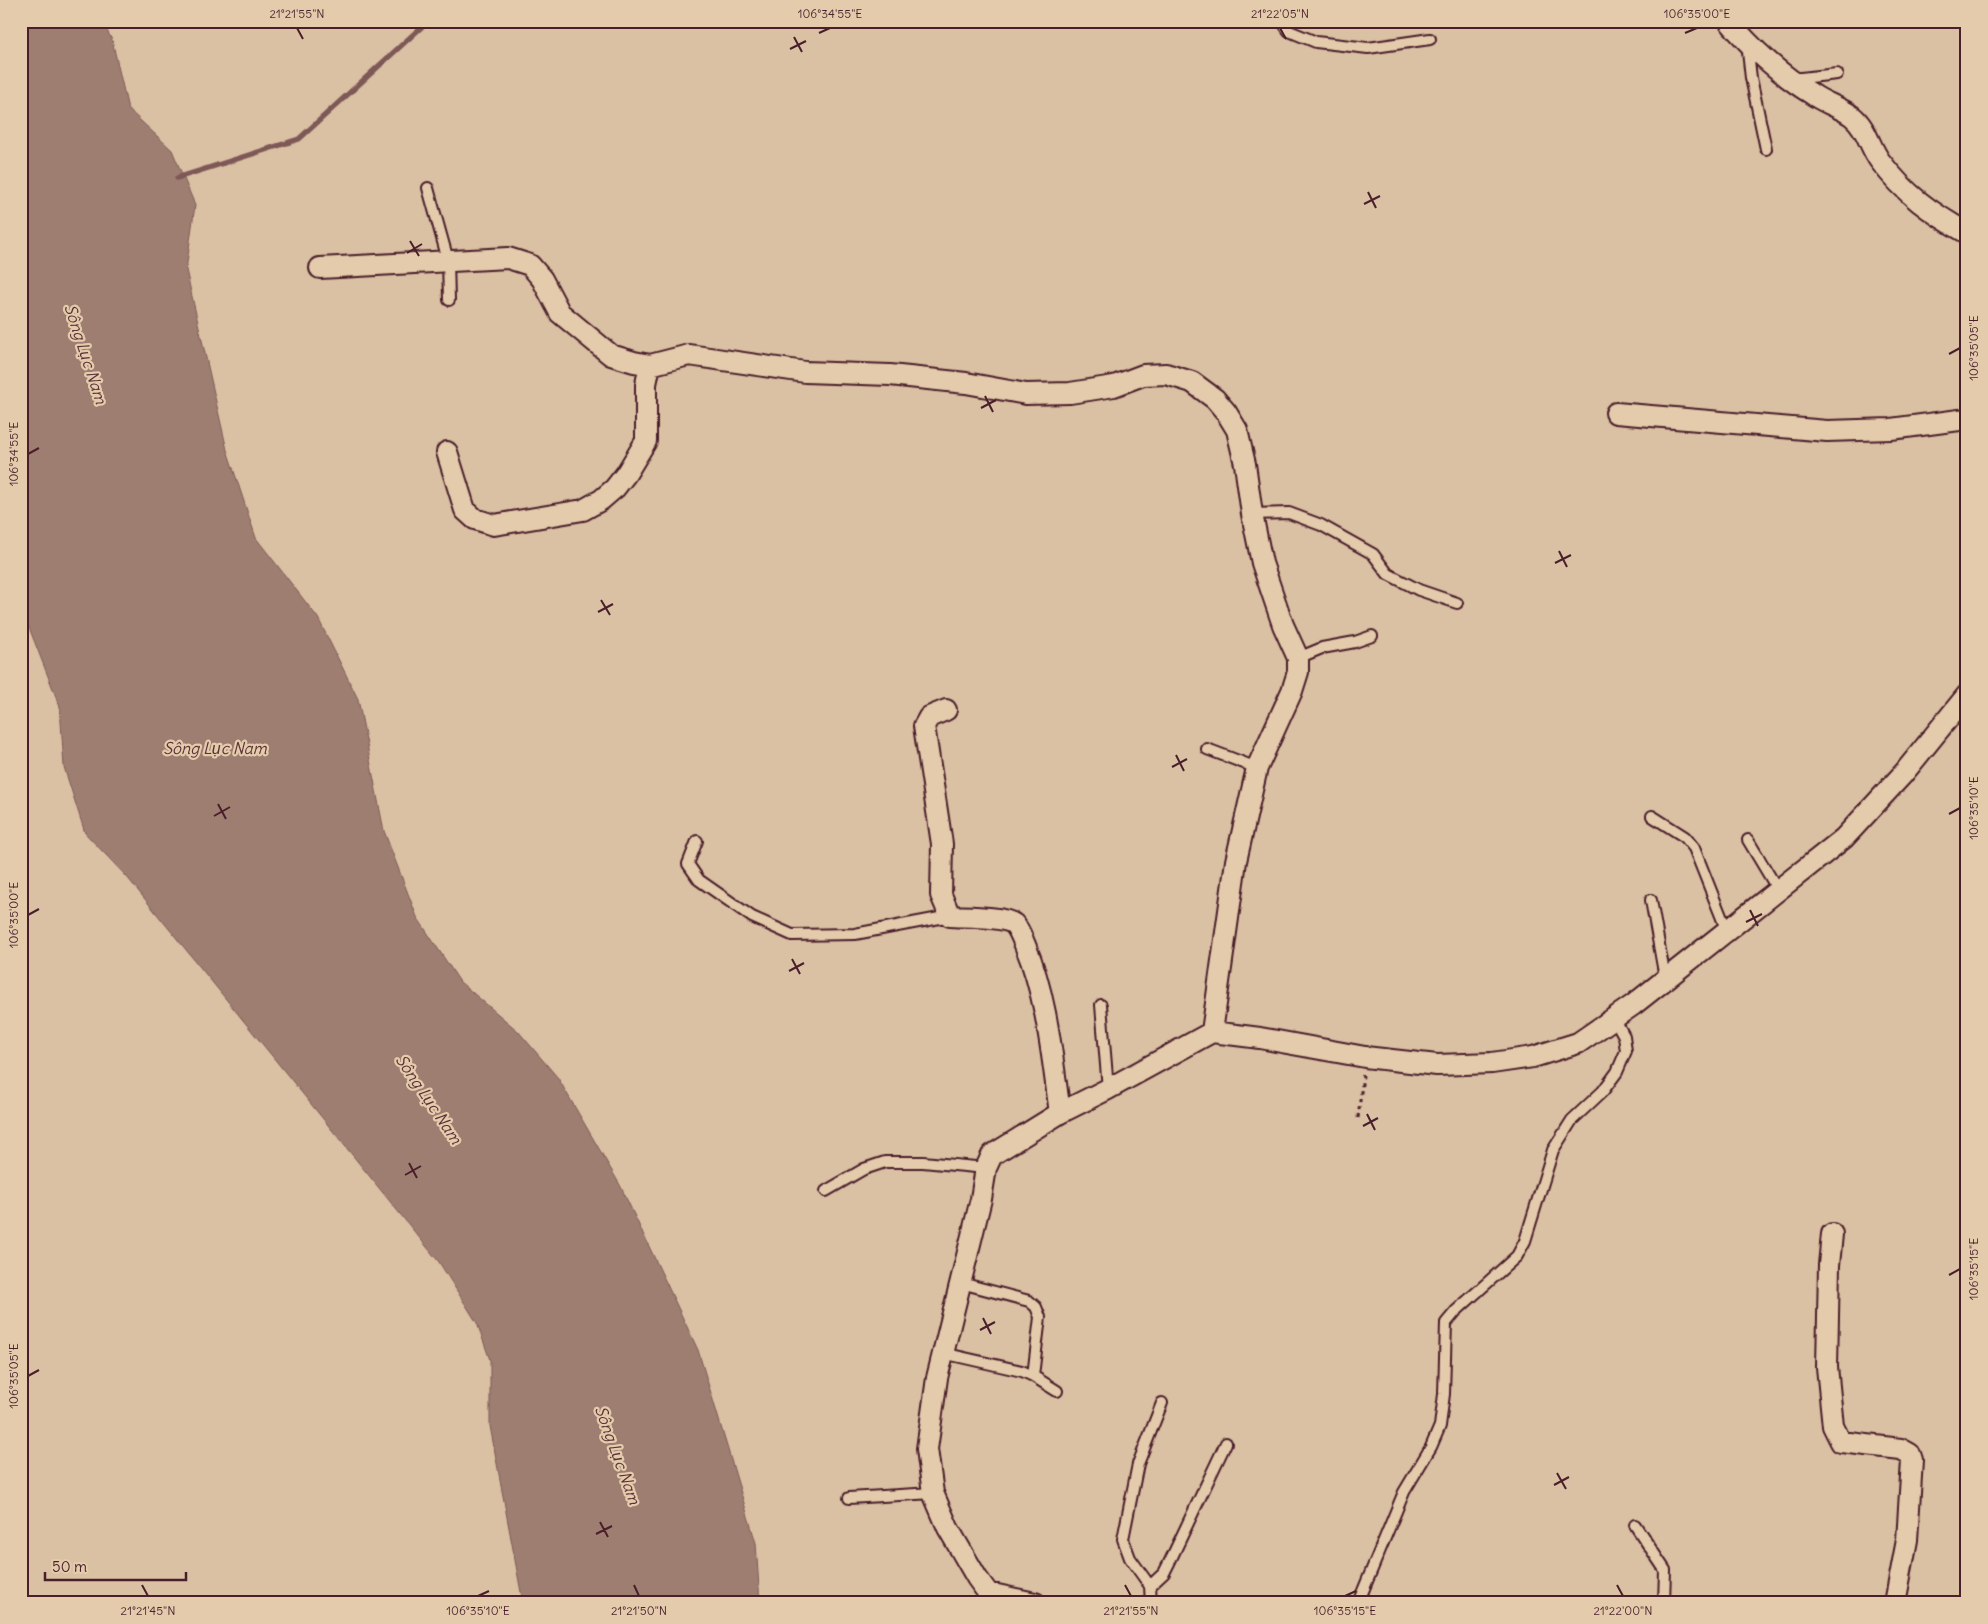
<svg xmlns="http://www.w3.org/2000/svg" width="1988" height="1624" font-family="Delius,sans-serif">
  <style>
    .water { fill: #9f7e72; stroke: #7d5856 }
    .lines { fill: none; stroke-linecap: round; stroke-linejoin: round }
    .stream { stroke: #7d5856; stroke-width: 5.5 }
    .lane-casing { stroke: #4a1f2b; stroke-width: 14 }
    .street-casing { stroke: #4a1f2b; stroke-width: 24 }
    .path { stroke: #4a1f2b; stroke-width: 3; stroke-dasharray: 4 4; stroke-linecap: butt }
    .lane { stroke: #e3cbab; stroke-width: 10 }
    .street { stroke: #e3cbab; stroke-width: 20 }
    .ticks { fill: none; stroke: #4a1f2b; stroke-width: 2 }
    .labels { text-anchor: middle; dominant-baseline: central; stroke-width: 4.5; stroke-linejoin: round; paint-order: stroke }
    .water-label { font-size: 16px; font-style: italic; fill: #5b3239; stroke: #e3cbab }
    .neatline { fill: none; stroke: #4a1f2b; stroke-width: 2 }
    .ticks-label { font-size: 12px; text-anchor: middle; fill: #4a1f2b }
  </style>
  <rect width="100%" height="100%" fill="#dac1a3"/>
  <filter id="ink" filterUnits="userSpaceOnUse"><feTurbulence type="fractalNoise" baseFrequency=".02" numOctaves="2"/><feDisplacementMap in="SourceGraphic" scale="10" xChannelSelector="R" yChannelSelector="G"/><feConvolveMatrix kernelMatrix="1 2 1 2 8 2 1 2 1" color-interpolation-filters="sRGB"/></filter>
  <g filter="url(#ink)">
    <path class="water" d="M21,21H102L112,40L128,109L172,150L195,205L186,270L227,450L256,538L318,618L358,699L384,831L417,917L460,982L518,1031L558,1078L620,1185L698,1350L756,1543L760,1603H523L490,1426V1360L477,1323L439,1262L127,877L85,833L64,767L60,707L21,607Z"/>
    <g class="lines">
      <path class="stream" d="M177,178L299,139L428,21"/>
      <g class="lane-casing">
        <path id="lane" d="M1282,21L1289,31L1316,42L1368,48L1430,39
          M1747,43L1751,78L1766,149
          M1792,79L1837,74
          M428,188L448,260L449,300
          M1252,514L1289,513L1321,525L1373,554L1388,574L1419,590L1457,603
          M1298,658L1322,648L1355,642L1372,636
          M1207,749L1257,768
          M1652,816L1685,837L1694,848L1727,931
          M1748,840L1778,890
          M697,841L688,864L699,880L752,917L792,935L855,934L950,916
          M1651,900L1665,978
          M1101,1005L1108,1089
          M826,1191L864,1169L885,1162H923L986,1168
          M961,1283L1029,1301L1036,1307L1040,1317L1033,1376
          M943,1353L1022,1371L1033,1376L1057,1391
          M849,1498L933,1493
          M1635,1525L1665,1570L1664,1603
          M1150,1586L1164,1573L1170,1561L1226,1443
          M1151,1603L1150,1586L1130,1558L1123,1539L1138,1464L1162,1403
          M1358,1603L1404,1492L1431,1447L1440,1426L1444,1394L1446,1323L1456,1311L1517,1256L1525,1241L1553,1150L1572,1120L1603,1091L1617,1072L1626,1051L1624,1036L1614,1018"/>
      </g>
      <g class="street-casing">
        <path id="street" d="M1729,21C1751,48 1782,76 1812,94C1824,103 1840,107 1852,116C1867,128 1869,146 1880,161C1906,195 1930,212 1967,233
          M320,268L508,258L530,265L542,279L560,313L611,355L634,362L650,365L689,355L805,372L890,375L966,383L1026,394L1070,393L1114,386L1143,375L1166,374L1192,382L1215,399L1226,412L1237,430L1245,464L1252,514L1262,563L1283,625L1298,658V672L1292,691L1257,768L1236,861L1212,1032
          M1616,413L1827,431L1891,429L1967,419
          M447,452L465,510L475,519L494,525L583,510L601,500L615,488L626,474L646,441V384L650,365
          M946,710L929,717L924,726L942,844L941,895L950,916C963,917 1004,916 1014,924C1019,929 1022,938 1025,945C1047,997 1052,1057 1060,1113
          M1832,1234L1829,1265L1827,1367L1833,1426L1841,1442L1901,1449L1910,1454L1912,1460L1907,1540L1895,1603
          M1035,1603L988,1593L977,1578L948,1528L933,1493L927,1449L937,1378L981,1199L986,1168L992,1155L1060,1113L1108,1089L1212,1032L1260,1038L1365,1057L1437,1065L1492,1063L1533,1057L1578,1043L1633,1005L1844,838L1903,774L1967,695"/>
      </g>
      <path class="path" d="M1358,1118L1363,1075"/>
      <use href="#lane" class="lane"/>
      <use href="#street" class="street"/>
    </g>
  </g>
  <path class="ticks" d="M297,28L303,39M1280,28L1286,39M819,33L830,28M1685,33L1697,28M794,37L802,52M790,49L806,41M1368,192L1376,208M1364,204L1380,196M410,241L419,256M407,253L422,244M1949,354L1960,348M985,396L993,412M981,408L996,400M28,454L39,448M1559,551L1567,567M1555,563L1571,555M601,600L610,615M598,612L613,604M1176,755L1184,771M1172,767L1187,759M218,804L226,819M1949,814L1960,808M214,816L230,807M1750,910L1758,926M28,915L39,909M1746,922L1762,914M792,959L800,974M789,971L804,963M1367,1114L1375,1130M1363,1126L1378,1118M409,1163L417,1178M405,1175L421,1166M1949,1275L1960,1269M983,1318L991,1334M980,1330L995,1322M28,1376L39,1370M1557,1473L1566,1489M1554,1485L1569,1477M600,1522L608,1537M596,1534L612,1526M142,1585L148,1596M634,1585L639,1596M1125,1585L1131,1596M1617,1585L1623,1596M478,1596L489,1591M1345,1596L1356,1591"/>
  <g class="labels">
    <g class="water-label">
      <text transform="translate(86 354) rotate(72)">Sông Lục Nam</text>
      <text x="215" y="748">Sông Lục Nam</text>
      <text transform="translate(429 1099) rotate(56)">Sông Lục Nam</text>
      <text transform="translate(618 1455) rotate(70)">Sông Lục Nam</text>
    </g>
  </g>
  <rect width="1988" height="1624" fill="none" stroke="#e3cbab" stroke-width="55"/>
  <path d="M45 1572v8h141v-8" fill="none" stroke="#4a1f2b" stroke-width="2.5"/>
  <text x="52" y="1572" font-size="15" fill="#4a1f2b" stroke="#e3cbab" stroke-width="4" paint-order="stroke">50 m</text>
  <rect x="28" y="28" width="1932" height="1568" class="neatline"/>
  <g class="ticks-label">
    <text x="297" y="18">21°21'55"N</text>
    <text x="830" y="18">106°34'55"E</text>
    <text x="1280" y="18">21°22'05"N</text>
    <text x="1697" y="18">106°35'00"E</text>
    <text transform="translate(1974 348) rotate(-90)" y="4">106°35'05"E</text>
    <text transform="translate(14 454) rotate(-90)" y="4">106°34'55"E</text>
    <text transform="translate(1974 808) rotate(-90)" y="4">106°35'10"E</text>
    <text transform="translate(14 915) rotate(-90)" y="4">106°35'00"E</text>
    <text transform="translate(1974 1269) rotate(-90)" y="4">106°35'15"E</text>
    <text transform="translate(14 1376) rotate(-90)" y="4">106°35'05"E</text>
    <text x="148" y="1615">21°21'45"N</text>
    <text x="478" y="1615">106°35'10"E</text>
    <text x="639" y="1615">21°21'50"N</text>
    <text x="1131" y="1615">21°21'55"N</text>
    <text x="1345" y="1615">106°35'15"E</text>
    <text x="1623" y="1615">21°22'00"N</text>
  </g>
</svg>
